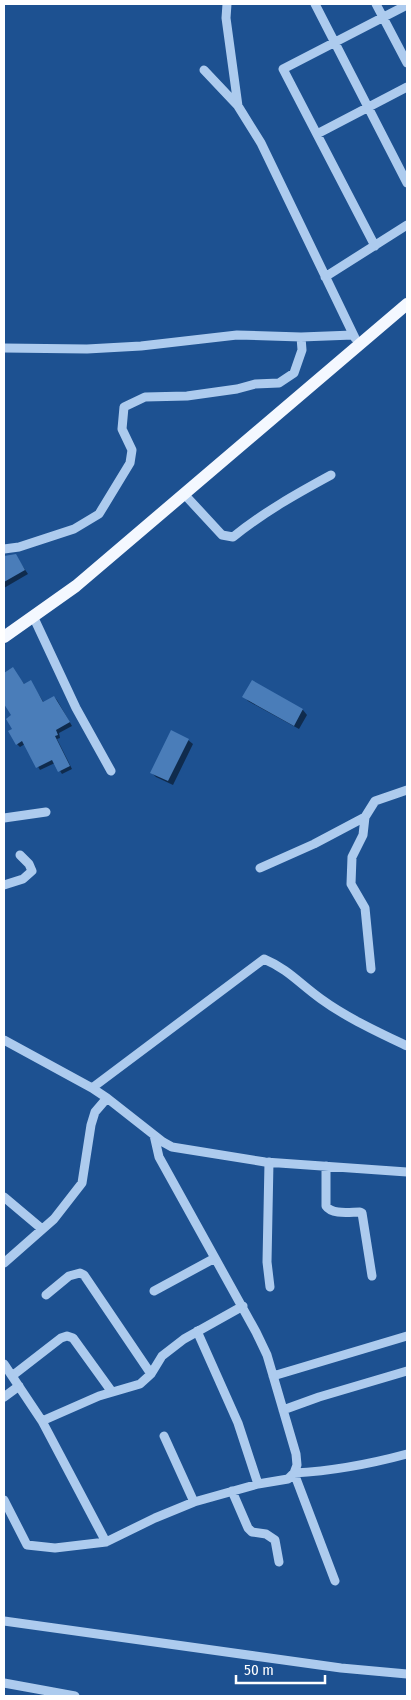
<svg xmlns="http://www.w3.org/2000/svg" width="411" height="1700" font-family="'Fira Sans Condensed',sans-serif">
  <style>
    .shadow { fill: #0007 }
    .building { fill: #4a7db9 }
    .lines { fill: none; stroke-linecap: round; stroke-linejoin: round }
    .minor { stroke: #adcbee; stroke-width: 9 }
    .major { stroke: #f4f8ff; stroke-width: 12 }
  </style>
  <rect width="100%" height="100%" fill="#1d5191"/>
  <path class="shadow" d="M15,555L28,574L4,588V558Z
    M12,669L25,685H33L44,703L54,697L57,700L72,726L59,733L60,738L57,739L72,769L62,774L55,763L40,770L25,744L20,747L17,744L13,716L4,701V675Z
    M252,682L303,710L307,715L299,729L248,701L244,696Z
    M188,740L193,744L173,785L156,777L151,772Z"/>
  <path class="building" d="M16,554L25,570L4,582V556Z
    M13,667L24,684L31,680L43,702L54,696L70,722L56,730L58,735L55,736L70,766L58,772L52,760L36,768L22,741L16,745L8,731L12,729L6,719L11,715L4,704V673Z
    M252,680L303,709L294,726L242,697Z
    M171,730L189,739L168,781L150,773Z"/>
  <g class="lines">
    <path class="minor" d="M315,4L407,183
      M376,4L407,63
      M204,70L238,106L226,18L227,4
      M238,106L261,143L355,338
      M317,134L407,87
      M375,246L283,69L407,5
      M325,277L407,225
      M4,348L87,349L141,346L237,335L301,337L353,335
      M185,495L222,535L233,537C264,512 296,494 331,475
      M4,549L19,547L74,529L99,514L130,463L132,450L122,429L124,407L145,397L187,396L237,389L255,384L279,383L294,373L302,350L301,337
      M33,616L76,708L111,771
      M365,817L363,835L352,857L351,884L365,908L371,969
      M4,818L46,812
      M260,868L314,844L365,817L375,801L407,790
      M4,885L23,879L32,871L29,864L20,855
      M4,1040L92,1088L107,1098L163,1142L172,1147L265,1162L407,1172
      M92,1088L264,959C288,969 301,985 321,999C347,1018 378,1032 407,1046
      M269,1162L267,1262L270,1287
      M326,1166V1206C332,1215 350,1212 360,1212L362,1213L372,1276
      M4,1197L42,1229
      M4,1263L54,1219L82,1183L91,1125L95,1112L107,1098
      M154,1291L215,1258
      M46,1295L69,1276L80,1273L84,1275L151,1374
      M197,1331L238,1423L258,1484
      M4,1364L42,1421L106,1542
      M12,1376L61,1338L67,1336L73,1338L112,1392
      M273,1376L407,1336
      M4,1397L19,1386
      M283,1410L319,1397L407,1371
      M42,1421L99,1396L140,1384L151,1374L162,1356L184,1339L243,1306
      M164,1436L194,1502
      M232,1491L248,1528L252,1532L266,1534L275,1540L279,1562
      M4,1500L27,1545L55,1548L106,1542L155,1518L194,1502L258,1484L288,1479L294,1473L297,1465L296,1454L267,1355L256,1332L159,1157L154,1135
      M335,1581L294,1473C333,1471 370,1464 407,1454
      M4,1621L341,1668L407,1674
      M4,1683L75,1696"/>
    <path class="major" d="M4,637L76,586L407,304"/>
  </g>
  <rect width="411" height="1700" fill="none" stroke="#ffffff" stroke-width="10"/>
  <path d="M236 1675v8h89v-8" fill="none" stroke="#ffffff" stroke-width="2.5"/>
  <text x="244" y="1675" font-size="15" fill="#ffffff" stroke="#1d5191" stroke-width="4" paint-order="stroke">50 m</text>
</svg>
